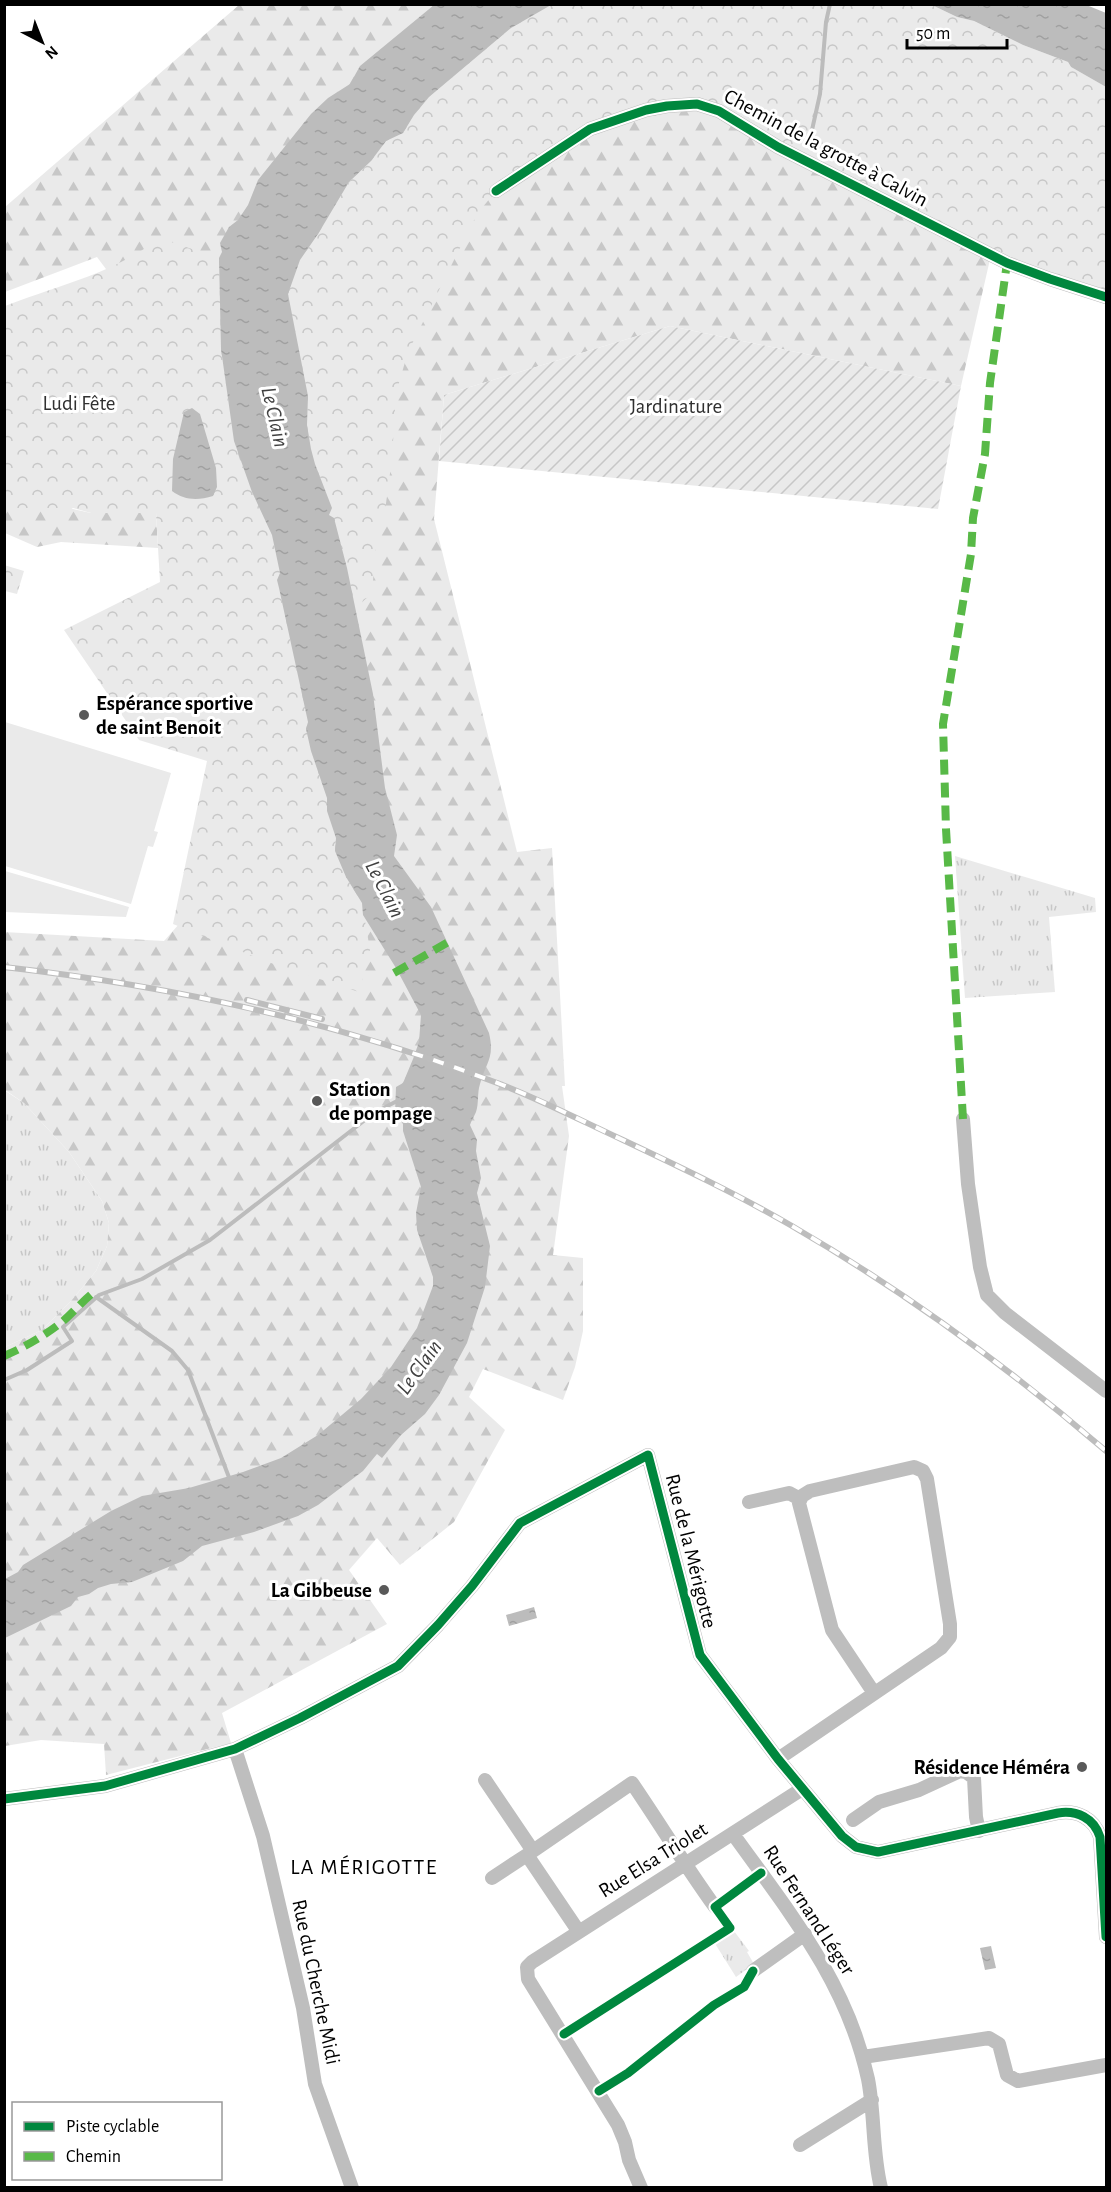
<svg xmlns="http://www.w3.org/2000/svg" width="1111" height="2192" font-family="'Alegreya Sans',sans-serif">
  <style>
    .grass { fill: url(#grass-tufts) }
    .forest { fill: url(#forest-firs) }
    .park { fill: url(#park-crowns) }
    .garden { fill: url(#garden-furrows) }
    .pitch { fill: #eaeaea }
    .water { fill: url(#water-ripples) }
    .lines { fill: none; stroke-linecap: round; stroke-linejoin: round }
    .stream { stroke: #bcbcbc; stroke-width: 4 }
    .minor { stroke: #bebebe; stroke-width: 14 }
    .rail-casing { stroke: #bdbdbd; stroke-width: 6 }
    .rail { stroke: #fff; stroke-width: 4; stroke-dasharray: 11; stroke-linecap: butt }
    .quiet { stroke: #58b947; stroke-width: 8; stroke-dasharray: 15 8; stroke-linecap: butt }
    .cycleway-casing { stroke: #fff; stroke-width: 13 }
    .cycleway { stroke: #00873e; stroke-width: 9 }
    .poi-dot { fill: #595959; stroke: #fff; stroke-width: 2 }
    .labels { text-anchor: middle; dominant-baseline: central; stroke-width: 6; stroke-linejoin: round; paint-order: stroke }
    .street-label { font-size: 21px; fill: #000; stroke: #fff }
    .park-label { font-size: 21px; fill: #303030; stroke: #fff }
    .poi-label { font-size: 21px; font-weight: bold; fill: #000; stroke: #fff; text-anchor: start }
    .water-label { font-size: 22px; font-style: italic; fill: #414141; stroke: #fff }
    .neighbourhood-label { font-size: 22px; letter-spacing: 1.5px; fill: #000; stroke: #fff }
  </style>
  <defs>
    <pattern id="grass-tufts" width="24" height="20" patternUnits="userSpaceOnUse" patternTransform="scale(1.5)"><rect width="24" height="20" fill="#eaeaea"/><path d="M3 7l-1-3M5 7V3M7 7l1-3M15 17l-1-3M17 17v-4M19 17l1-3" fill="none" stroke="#c7c7c7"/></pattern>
    <pattern id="forest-firs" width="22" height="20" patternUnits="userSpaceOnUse" patternTransform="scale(1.5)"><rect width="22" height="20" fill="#eaeaea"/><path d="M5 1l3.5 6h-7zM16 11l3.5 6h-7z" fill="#c7c7c7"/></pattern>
    <pattern id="park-crowns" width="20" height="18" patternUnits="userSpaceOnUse" patternTransform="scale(1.5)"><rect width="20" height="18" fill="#eaeaea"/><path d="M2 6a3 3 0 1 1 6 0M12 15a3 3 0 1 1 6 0" fill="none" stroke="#c7c7c7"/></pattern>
    <pattern id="garden-furrows" width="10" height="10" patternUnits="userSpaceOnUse" patternTransform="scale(1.5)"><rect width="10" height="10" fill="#eaeaea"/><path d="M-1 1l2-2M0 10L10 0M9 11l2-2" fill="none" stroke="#c7c7c7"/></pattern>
    <pattern id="water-ripples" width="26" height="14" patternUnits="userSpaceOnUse" patternTransform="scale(1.5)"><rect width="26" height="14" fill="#bcbcbc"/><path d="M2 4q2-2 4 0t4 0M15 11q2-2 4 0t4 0" fill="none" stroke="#a0a0a0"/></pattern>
  </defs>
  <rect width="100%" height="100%" fill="#fff"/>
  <path class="grass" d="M955,856L1095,898L1096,912L1049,917L1055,992L965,998Z
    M4,1090L24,1103L69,1152L102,1201L109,1223L107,1246L96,1271L71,1301L42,1330L5,1347Z
    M734,1931L749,1951L747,1952L754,1964L736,1977L714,1942Z"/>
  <path class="forest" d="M239,5H835L991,255L961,386L670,326L444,395L434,519L517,852L552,848L565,1086H562L569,1136L553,1255L583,1258V1331L575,1367L563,1400L483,1369L469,1397L505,1430L454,1522L400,1565L377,1538L349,1570L387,1624L222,1713L231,1743L106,1775L104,1744L41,1740L5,1746V1347L42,1330L71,1301L96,1271L107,1246L109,1223L102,1201L69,1152L24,1103L5,1090L4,932L164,941L188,914L343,949L158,339L97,257L5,292V207Z
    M4,457L73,509L91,513H156L158,548L61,542L37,547L5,533Z"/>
  <path class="park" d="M551,5H932L957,17L974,21L1023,45L1068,62L1071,67L1106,87V296L1050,279L697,104L620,118L496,191L477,214L408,352L396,393L392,458L385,511L377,532L372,593L356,608L334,518L329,515L332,508L315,464L311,449L307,425L308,396L288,294L300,260L318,234L349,182L371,161L386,141L403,133L414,115L429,97L511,28Z
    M159,238L219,258L221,349L234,441L240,460L272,535L280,573L277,580L279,588L308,722L306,729L311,751L327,798V811L336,838L335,851L346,877L362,903L370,950L359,992L268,962L173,924L207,761L139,740L64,630L160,582L156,513H91L73,508H5V306C56,286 116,273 159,238Z
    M4,565L24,571L17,594L5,591Z"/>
  <path class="garden" d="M670,326L961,386L938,509L439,461L444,395Z"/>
  <path class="pitch" d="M5,722L171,773L154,831L158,832L153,847L148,846L131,904L5,866Z
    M5,871L129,907L126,917L5,912Z"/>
  <path class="water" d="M1084,4L1106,13V87L1071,67L1068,62L1023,45L974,21L957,17L932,5Z
    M434,5H551L511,28L429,97L414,115L403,133L386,141L371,161L349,182L318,234L300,260L288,294L308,396L307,425L311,449L315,464L332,508L329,515L334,518L347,568L373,694L385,788L397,835L394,856L431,907L489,1033C495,1058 486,1062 480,1084C477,1093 479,1104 476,1112C474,1117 471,1121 470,1125L477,1140L476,1151L481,1178L477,1193L490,1246L485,1287L467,1343L439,1395L425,1414L401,1435L382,1458L377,1454L363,1471L318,1505L298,1516L254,1532L202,1546L183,1561L132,1582L111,1584L98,1588L89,1594L78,1597L71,1606L5,1638V1579L18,1572L23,1565L111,1511L142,1496L189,1488L243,1472L281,1458L318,1435L361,1399L391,1367L417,1328L433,1286V1277L417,1230L416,1213L421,1187L403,1131V1124L395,1113L396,1087L403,1083L413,1059L419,1042L421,1015L396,968L363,915L362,903L346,877L335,851L336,838L327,811V798L311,751L306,729L308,722L279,588L277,580L280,573L272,535L252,492L234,441L221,349L219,258L222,252L220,243L229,227L238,220L248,205L258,180L311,114L328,98L350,84L360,66Z
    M192,408L200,414L216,468L217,487L213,496C197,501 184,500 172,491L173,459L184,412Z
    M534,1607L537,1618L509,1626L506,1615Z
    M991,1946L996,1968L985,1970L980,1948Z"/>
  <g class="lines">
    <path class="stream" d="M812,130L820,94L826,22L830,4
      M96,1297L172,1351L188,1370L230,1480
      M4,1380L27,1370L72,1341L63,1327L99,1295L142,1279L210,1240L374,1113L399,1100"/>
    <path class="minor" d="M496,191L590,129L646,110L667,106L697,104L719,111L778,147L1007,263L1050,279L1106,297
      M963,1119L968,1184L980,1267L987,1295L1005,1313L1106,1391
      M749,1502L789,1493L800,1499
      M235,1749L263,1836L303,2008L315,2084L352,2188
      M778,1759L941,1648L950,1637V1624L927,1479L923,1471L914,1467L810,1491L802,1496L799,1503L832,1630L874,1693
      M485,1780L533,1851
      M4,1799L105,1786L235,1749L300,1718L398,1666L438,1625L472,1586L520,1523L648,1455L700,1655L778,1759L842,1836L856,1847L878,1852L1058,1813C1077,1810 1094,1818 1100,1837L1106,1937
      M853,1820L879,1802L919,1790L960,1771L966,1772L974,1778L976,1817L979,1831
      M733,1834C789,1912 847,1982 868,2079C875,2115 872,2152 881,2188
      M492,1878L527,1855
      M579,1932L527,1855L632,1783C660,1824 686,1867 715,1907
      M753,1971L805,1934
      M863,2057L989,2038L999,2044L1007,2075L1018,2081L1106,2065
      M800,2145L872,2100
      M641,2188L629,2160L625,2142L618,2125L528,1979L527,1967L532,1962L802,1789"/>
    <g class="rail-casing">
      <path id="rail" d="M4,967C173,986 341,1023 500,1084C541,1100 582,1121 623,1140C680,1167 737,1194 792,1226C904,1291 1008,1367 1106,1451
        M247,1000L322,1019"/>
    </g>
    <use href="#rail" class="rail"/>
    <path class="quiet" d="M394,973L452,940
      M963,1119L946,829L943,724L971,554L973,518L985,454L990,383L1007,263
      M4,1356C25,1347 44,1336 62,1322C74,1312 84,1299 97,1290"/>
    <g class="cycleway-casing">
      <path id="cycleway" d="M496,191L590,129L646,110L667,106L697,104L719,111L778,147L1007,263L1050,279L1106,297
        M4,1799L105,1786L235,1749L300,1718L398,1666L438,1625L472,1586L520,1523L648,1455L700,1655L778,1759L842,1836L856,1847L878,1852L1058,1813C1077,1810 1094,1818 1100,1837L1106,1937
        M564,2034L730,1928L715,1907L761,1873
        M599,2091L628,2073L714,2005L744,1987L753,1971"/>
    </g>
    <use href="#cycleway" class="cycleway"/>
  </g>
  <g class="poi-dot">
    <circle cx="84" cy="715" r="6"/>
    <circle cx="317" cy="1101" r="6"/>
    <circle cx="384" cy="1590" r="6"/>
    <circle cx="1082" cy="1767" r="6"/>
  </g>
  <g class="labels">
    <g class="street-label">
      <text transform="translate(826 148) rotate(28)">Chemin de la grotte à Calvin</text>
      <text transform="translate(691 1551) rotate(76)">Rue de la Mérigotte</text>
      <text transform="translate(653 1860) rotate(-32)">Rue Elsa Triolet</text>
      <text transform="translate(809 1910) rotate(57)">Rue Fernand Léger</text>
      <text transform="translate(316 1982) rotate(78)">Rue du Cherche Midi</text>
    </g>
    <g class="park-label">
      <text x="79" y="403">Ludi Fête</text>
      <text x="676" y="406">Jardinature</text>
    </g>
    <g class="poi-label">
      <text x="96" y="703">Espérance sportive<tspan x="96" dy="24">de saint Benoit</tspan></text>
      <text x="329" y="1089">Station<tspan x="329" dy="24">de pompage</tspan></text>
      <text x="372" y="1590" text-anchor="end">La Gibbeuse</text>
      <text x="1070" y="1767" text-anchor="end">Résidence Héméra</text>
    </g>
    <g class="water-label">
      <text transform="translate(275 417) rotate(77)">Le Clain</text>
      <text transform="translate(385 889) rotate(63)">Le Clain</text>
      <text transform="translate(419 1367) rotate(-54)">Le Clain</text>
    </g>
    <g class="neighbourhood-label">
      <text x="364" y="1867">LA MÉRIGOTTE</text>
    </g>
  </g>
  <rect width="1111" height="2192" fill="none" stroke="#000000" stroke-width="12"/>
  <rect x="12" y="2102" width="210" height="78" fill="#ffffff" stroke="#999999" stroke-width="1.5"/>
  <rect x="24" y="2122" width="30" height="9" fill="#00873e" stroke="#999999" stroke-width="1.5"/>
  <text x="66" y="2132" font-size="18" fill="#000000">Piste cyclable</text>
  <rect x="24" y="2152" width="30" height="9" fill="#58b947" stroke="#999999" stroke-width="1.5"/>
  <text x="66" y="2162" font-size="18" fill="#000000">Chemin</text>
  <g transform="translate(42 42) rotate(138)" stroke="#ffffff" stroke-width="4.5" paint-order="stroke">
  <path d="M0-4.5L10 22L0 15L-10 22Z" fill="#000000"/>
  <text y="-9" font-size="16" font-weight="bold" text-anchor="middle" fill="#000000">N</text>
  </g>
  <path d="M907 39v9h100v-9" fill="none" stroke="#000000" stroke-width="3"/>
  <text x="916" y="39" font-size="18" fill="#000000" stroke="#ffffff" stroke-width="4.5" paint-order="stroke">50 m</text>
</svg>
